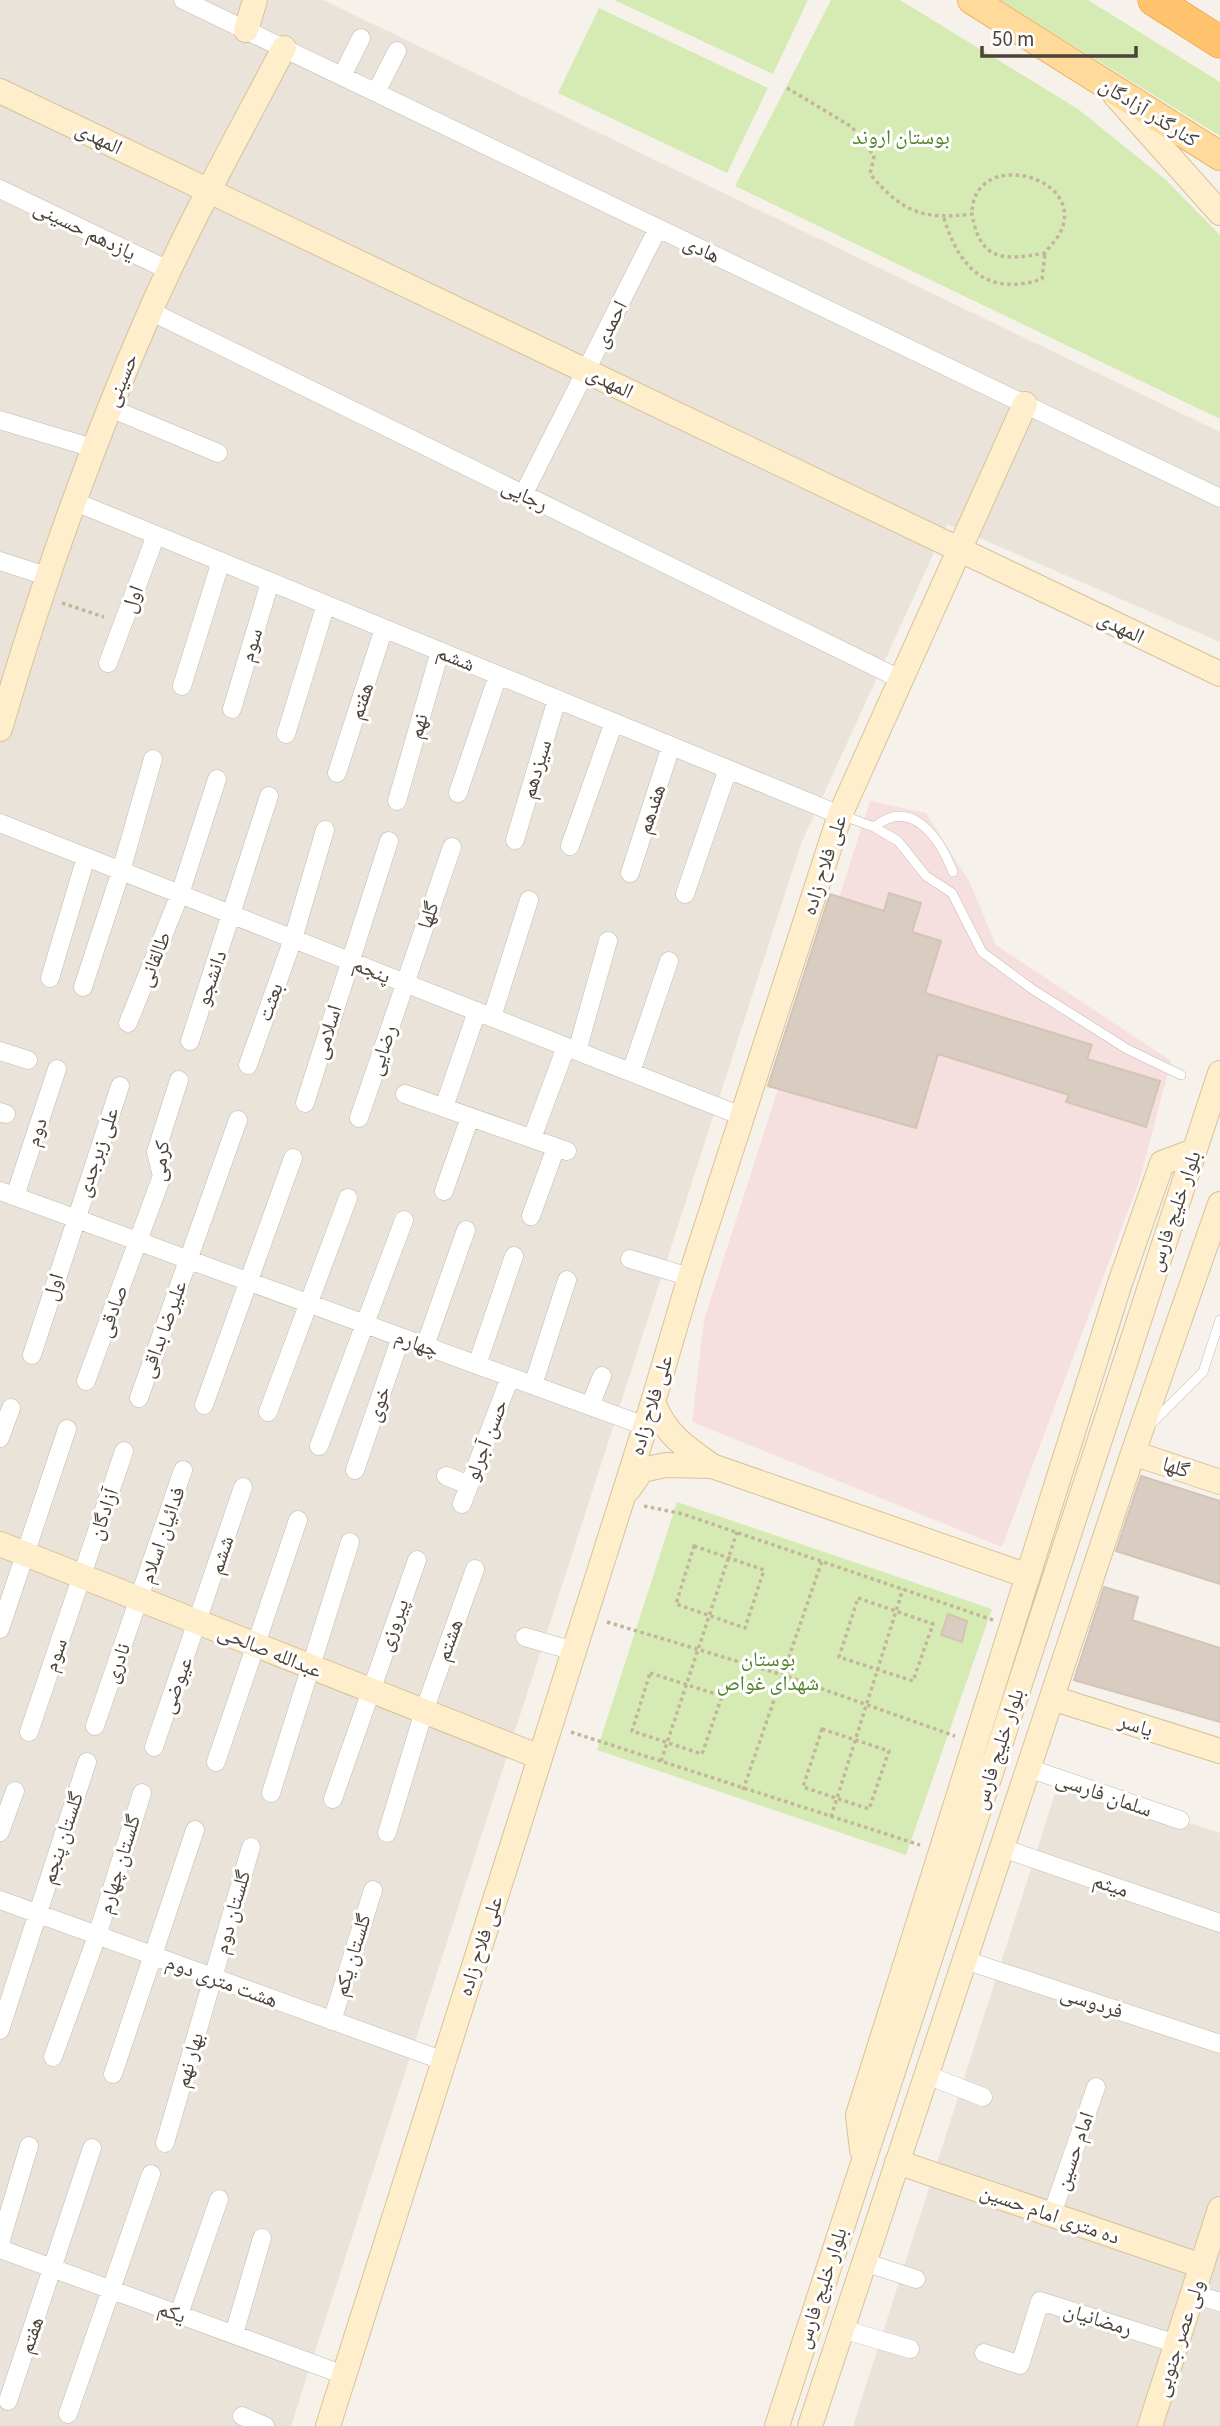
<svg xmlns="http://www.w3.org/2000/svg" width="1220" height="2426" font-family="'Source Sans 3','Noto Naskh Arabic',sans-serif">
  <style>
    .residential { fill: #eae3d9 }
    .medical { fill: #f6e0df }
    .green { fill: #d6ebb3 }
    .building { fill: #d8cdc0; stroke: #d3c4b3; stroke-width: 2 }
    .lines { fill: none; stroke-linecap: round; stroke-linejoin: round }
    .lane-casing { stroke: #c2b9ad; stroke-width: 10 }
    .street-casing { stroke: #c2b9ad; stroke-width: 19 }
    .secondary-casing { stroke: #d7c29a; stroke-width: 26 }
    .primary-casing { stroke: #e9b766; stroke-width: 30 }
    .highway-casing { stroke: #e49637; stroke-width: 33 }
    .path { stroke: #c5b49d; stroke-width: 3.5; stroke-dasharray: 3.5 3.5; stroke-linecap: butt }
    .lane { stroke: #fff; stroke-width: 9 }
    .street { stroke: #fff; stroke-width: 18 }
    .secondary { stroke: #fec; stroke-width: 24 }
    .primary { stroke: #ffda9b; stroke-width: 28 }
    .highway { stroke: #ffc26d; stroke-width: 32 }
    .labels { text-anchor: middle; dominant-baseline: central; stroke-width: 6; stroke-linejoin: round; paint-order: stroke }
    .street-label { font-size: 21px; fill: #4b4238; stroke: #fff }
    .park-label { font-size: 21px; fill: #518128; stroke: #fff }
  </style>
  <rect width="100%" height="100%" fill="#f6f2eb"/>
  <path class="residential" d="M0,0H323L1220,432V642L947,524L801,844L291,2426H0Z
    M1059,1781L1220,1833V2426H853Z"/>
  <path class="medical" d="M870,801L926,813L970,883L996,945L1171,1061L1140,1179L1002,1547L692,1422L704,1320Z"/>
  <path class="green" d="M614,0H808L773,74Z
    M831,0H900L1078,109L1166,180L1220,235V419L735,186Z
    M1000,0H1088L1220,82V136Z
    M599,8L768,88L727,173L558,93Z
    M677,1502L992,1609L906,1855L597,1750Z"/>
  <path class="building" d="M889,893L921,903L912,932L941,941L925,993L1092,1045L1087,1059L1160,1081L1146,1127L1066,1102L1069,1095L938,1054L916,1128L768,1086L830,894L884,911Z
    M1141,1476L1220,1501V1584L1116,1551Z
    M1104,1587L1138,1597L1132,1620L1220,1648V1722L1074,1680Z
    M948,1614L967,1621L962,1642L941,1635Z"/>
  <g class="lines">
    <g class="lane-casing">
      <path id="lane" d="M841,815L874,827L898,841L926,876L952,893L982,952L1032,989L1127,1049L1181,1075
        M874,827C912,796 940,839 953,872
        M1152,1423L1203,1372L1220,1320"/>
    </g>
    <g class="street-casing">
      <path id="street" d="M183,0L1220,498
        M342,76L361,38
        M376,92L397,51
        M0,189L170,271
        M150,311L900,679
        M110,408L218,453
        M0,420L93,448
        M523,495L658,228
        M73,501L840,815
        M0,561L46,576
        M108,663L156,535
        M182,686L221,561
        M232,709L270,582
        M286,734L326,604
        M337,773L384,628
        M458,793L498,675
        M397,801L440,651
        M0,823L744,1117
        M515,840L557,699
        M570,846L614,722
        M630,873L671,746
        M685,894L728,769
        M50,978L86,857
        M83,987L121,871L153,759
        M492,1017L529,900
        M128,1023L180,894L217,779
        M190,1041L269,796
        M0,1051L28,1060
        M577,1051L608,941
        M248,1065L293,939L325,830
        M631,1072L669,961
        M405,1094L567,1151
        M305,1103L389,841
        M444,1107L477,1011
        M0,1112L6,1114
        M359,1118L452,847
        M532,1138L566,1047
        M0,1191L645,1426
        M444,1191L470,1117
        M15,1196L57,1069
        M531,1216L556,1147
        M630,1259L690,1277
        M425,1346L466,1230
        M32,1355L120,1086
        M477,1365L514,1256
        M86,1381L162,1176L156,1152L179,1080
        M533,1385L567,1280
        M139,1398L238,1120
        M204,1405L293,1158
        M590,1406L602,1376
        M268,1412L348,1198
        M0,1438L11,1408
        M319,1446L404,1220
        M355,1470L401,1337
        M446,1476L469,1485
        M462,1504L510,1377
        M0,1629L67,1429
        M525,1637L574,1651
        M95,1726L183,1470
        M29,1732L124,1451
        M154,1747L243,1487
        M216,1762L298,1520
        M1028,1768L1180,1820
        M271,1793L350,1542
        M333,1799L417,1560
        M0,1832L15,1791
        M387,1833L424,1711L475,1569
        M1002,1848L1220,1923
        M0,1900L444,2061
        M965,1960L1220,2044
        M332,2021L373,1890
        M0,2030L87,1762
        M53,2057L97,1936L142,1793
        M113,2074L195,1830
        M927,2075L983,2097
        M165,2143L251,1847
        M1052,2214L1096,2087
        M0,2243L29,2146
        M0,2249L344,2375
        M864,2262L916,2279
        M1193,2294L1220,2302
        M179,2314L219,2199
        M842,2329L910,2349
        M234,2334L262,2238
        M984,2353L1020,2365L1040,2301L1177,2344
        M8,2401L92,2148
        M68,2414L151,2174
        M242,2416L265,2426"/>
    </g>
    <g class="secondary-casing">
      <path id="secondary" d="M246,30L255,0
        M0,91L1220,674
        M1115,95L1220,213
        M0,729C41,587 90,449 149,314C189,223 238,136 284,48
        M653,1402C666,1435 684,1446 712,1466L1028,1576
        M1133,1453L1220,1482
        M629,1489L642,1470L666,1465L712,1466
        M0,1544L540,1757
        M1052,1698L1220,1751
        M862,2150L858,2115L1120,1283L1162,1163L1194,1151
        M897,2162L1202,2266
        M328,2426L653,1402L690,1277L840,815L1025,404
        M777,2426L1220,1073
        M810,2426L1133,1453L1220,1204
        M1150,2426L1220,2209"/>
    </g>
    <g class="primary-casing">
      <path id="primary" d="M972,0L1220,156"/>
    </g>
    <g class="highway-casing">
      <path id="highway" d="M1154,0L1220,42"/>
    </g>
    <path class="path" d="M787,88L852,127L874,156L870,174C902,212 922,220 972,214C980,261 1003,261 1045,253C1050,246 1058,238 1061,231C1086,175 972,147 972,214
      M944,218C959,268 987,297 1042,279L1045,253
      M62,603L104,617
      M644,1506L683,1514L993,1620
      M694,1546L764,1570L745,1628L676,1604Z
      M858,1598L933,1624L913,1681L839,1657Z
      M607,1622L783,1675L955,1736
      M650,1673L722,1696L702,1754L632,1731Z
      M822,1729L889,1751L869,1809L803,1787Z
      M571,1732L920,1845
      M661,1761L737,1532
      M743,1790L822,1561
      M831,1817L903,1589"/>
    <use href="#lane" class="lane"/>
    <use href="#street" class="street"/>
    <use href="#secondary" class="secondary"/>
    <use href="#primary" class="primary"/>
    <use href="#highway" class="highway"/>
  </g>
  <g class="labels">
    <g class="street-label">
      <text transform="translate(1149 112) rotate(32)">کنارگذر آزادگان</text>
      <text transform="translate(99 138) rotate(26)">المهدی</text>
      <text transform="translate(85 230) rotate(26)">یازدهم حسینی</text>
      <text transform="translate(702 249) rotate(26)">هادی</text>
      <text transform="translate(610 324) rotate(-63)">احمدی</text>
      <text transform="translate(121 380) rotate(-67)">حسینی</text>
      <text transform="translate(610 382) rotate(26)">المهدی</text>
      <text transform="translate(525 495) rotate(26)">رجایی</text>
      <text transform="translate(132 599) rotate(-69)">اول</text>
      <text transform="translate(1121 627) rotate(26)">المهدی</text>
      <text transform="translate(251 645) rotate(-73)">سوم</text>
      <text transform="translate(456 658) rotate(22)">ششم</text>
      <text transform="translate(361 701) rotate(-72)">هفتم</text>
      <text transform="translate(418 726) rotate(-74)">نهم</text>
      <text transform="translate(536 769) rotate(-73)">سیزدهم</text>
      <text transform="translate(651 809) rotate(-72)">هفدهم</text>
      <text transform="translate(824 865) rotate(-72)">علی فلاح زاده</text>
      <text transform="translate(428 915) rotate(-71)">گلها</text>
      <text transform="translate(154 959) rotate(-68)">طالقانی</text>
      <text transform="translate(372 970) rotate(22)">پنجم</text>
      <text transform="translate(211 978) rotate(-71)">دانشجو</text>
      <text transform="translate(270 1002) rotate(-70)">بعثت</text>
      <text transform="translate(327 1032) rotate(-73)">اسلامی</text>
      <text transform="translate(382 1050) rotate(-71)">رضایی</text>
      <text transform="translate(36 1132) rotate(-72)">دوم</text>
      <text transform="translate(97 1152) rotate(-71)">علی زبرجدی</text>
      <text transform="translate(160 1161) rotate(-84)">کرمی</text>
      <text transform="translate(1174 1211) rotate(-71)">بلوار خلیج فارس</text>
      <text transform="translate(53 1287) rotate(-73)">اول</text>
      <text transform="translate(112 1311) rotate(-70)">صادقی</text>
      <text transform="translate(163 1329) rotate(-70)">علیرضا بداقی</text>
      <text transform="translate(417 1343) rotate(20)">چهارم</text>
      <text transform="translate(378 1404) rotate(-71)">خوی</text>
      <text transform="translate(651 1405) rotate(-73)">علی فلاح زاده</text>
      <text transform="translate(486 1440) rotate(-69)">حسن آجرلو</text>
      <text transform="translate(1176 1467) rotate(18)">گلها</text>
      <text transform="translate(103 1514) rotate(-71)">آزادگان</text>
      <text transform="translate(162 1535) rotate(-71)">فدائیان اسلام</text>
      <text transform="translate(221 1555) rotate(-72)">ششم</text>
      <text transform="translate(393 1625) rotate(-70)">پیروزی</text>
      <text transform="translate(449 1640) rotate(-70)">هشتم</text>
      <text transform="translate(270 1651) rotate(22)">عبدالله صالحی</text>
      <text transform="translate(55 1655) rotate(-71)">سوم</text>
      <text transform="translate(117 1663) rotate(-70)">نادری</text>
      <text transform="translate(176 1685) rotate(-70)">عیوضی</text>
      <text transform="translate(1136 1725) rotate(18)">یاسر</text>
      <text transform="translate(998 1749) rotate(-72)">بلوار خلیج فارس</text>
      <text transform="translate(1104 1794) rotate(19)">سلمان فارسی</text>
      <text transform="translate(62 1838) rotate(-72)">گلستان پنجم</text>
      <text transform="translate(119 1864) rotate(-73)">گلستان چهارم</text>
      <text transform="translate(1111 1885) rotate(19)">میثم</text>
      <text transform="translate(232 1912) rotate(-74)">گلستان دوم</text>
      <text transform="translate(480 1946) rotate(-72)">علی فلاح زاده</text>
      <text transform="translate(352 1955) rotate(-73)">گلستان یکم</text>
      <text transform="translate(222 1981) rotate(20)">هشت متری دوم</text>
      <text transform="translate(1092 2002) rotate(18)">فردوسی</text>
      <text transform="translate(189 2060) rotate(-74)">بهار نهم</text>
      <text transform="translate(1074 2151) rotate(-71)">امام حسین</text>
      <text transform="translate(1050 2214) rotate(19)">ده متری امام حسین</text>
      <text transform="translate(821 2288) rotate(-72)">بلوار خلیج فارس</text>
      <text transform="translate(172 2312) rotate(20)">یکم</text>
      <text transform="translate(1098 2319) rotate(17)">رمضانیان</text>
      <text transform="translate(31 2335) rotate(-71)">هفتم</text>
      <text transform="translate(1179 2338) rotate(-72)">ولی عصر جنوبی</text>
    </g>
    <g class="park-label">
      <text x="901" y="137">بوستان اروند</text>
      <text x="768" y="1659">بوستان<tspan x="768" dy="24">شهدای غواص</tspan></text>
    </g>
  </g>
  <path d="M982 46v10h154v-10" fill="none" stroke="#4b4238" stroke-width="3.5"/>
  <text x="992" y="46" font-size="21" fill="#4b4238" stroke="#ffffff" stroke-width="5" paint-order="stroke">50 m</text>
</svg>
